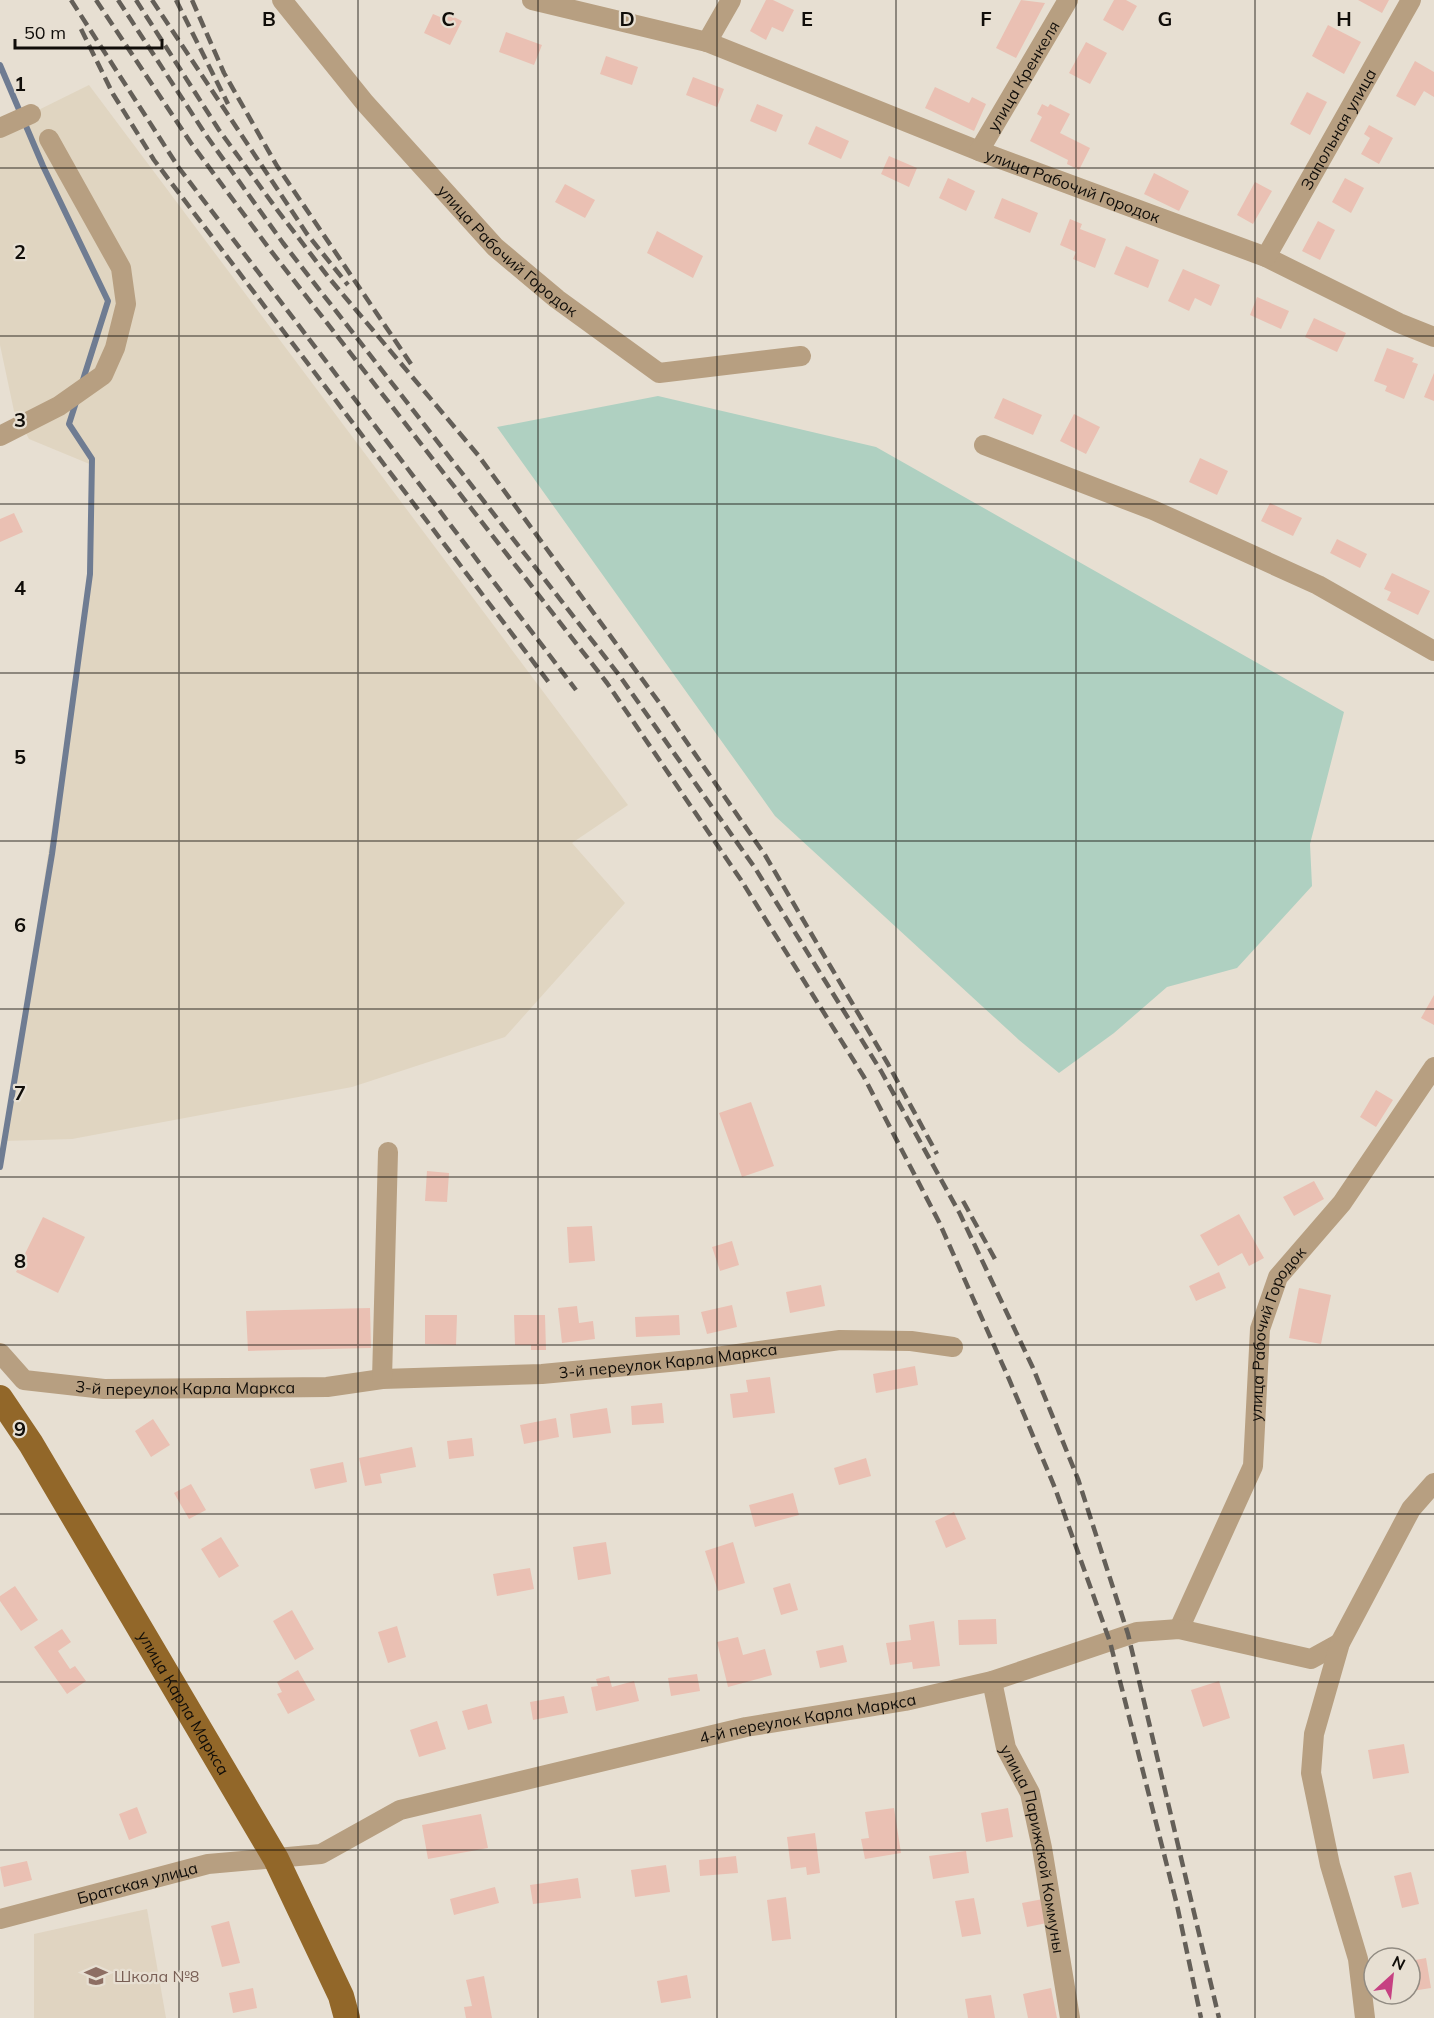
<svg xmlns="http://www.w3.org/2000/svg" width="1434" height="2018" font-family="Mulish,sans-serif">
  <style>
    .built { fill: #e0d4c1 }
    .industrial { fill: #e0d5c1 }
    .green { fill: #afd0c1 }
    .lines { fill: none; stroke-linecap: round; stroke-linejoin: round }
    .stream { stroke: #6f7c92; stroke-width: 6 }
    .building { fill: #eac0b3 }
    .minor { stroke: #b79f81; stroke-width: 20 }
    .major { stroke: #926729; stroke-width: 26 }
    .rail { stroke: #645f58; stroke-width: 4.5; stroke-dasharray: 12 6; stroke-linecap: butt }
    .grid { fill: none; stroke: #100d09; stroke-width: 1.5; stroke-opacity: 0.55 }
    .labels { text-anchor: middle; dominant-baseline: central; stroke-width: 4.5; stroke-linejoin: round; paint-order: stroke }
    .street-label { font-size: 16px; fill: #100d09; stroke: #e7dfd2 }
    .education-label { font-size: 16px; fill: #785e54; stroke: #e7dfd2; text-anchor: start }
    .grid-label { font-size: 20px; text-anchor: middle; font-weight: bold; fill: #100d09; stroke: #e7dfd2; stroke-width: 4.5; stroke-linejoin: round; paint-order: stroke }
  </style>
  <rect width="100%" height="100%" fill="#e7dfd2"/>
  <path class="built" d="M147,1909L166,2018H34V1934Z"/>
  <path class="industrial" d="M89,85L628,805L572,843L625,903L505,1037L352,1087L72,1139L5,1141L90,574L92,465L29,439L14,411L0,345V129Z"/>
  <path class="green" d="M658,396L876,447L1344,712L1310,844L1312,886L1237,968L1167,987L1114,1033L1059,1073L1019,1040L775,816L497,427Z"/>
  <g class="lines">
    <path class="stream" d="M0,65L43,166L108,301L82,383
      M0,1167L52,854L90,574L92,459L69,424L77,399"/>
  </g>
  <path class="building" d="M766,0H773L794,10L783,32L772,27L766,40L750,31Z
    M1021,0L1045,3L1016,58L996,48Z
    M1114,0H1126L1137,6L1123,31L1103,20Z
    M1358,0H1389L1382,13Z
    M433,14L445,19L448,14L462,21L450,45L424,33Z
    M1328,25L1361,42L1344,74L1312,56Z
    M506,32L542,45L534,65L499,52Z
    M1086,42L1107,53L1090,84L1069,73Z
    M606,56L638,67L632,85L600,74Z
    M1415,61L1434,72V97L1424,91L1415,106L1396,96Z
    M693,77L724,89L717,107L686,95Z
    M935,87L969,103L972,97L986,104L974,131L925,108Z
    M1307,92L1327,102L1310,135L1290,124Z
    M757,104L783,115L776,132L750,121Z
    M1042,104L1048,107L1050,104L1070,114L1060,133L1090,148L1079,170L1067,164L1068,160L1030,141L1042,117L1037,114Z
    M1369,125L1393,138L1379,164L1361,154L1370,138L1364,134Z
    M816,126L849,141L841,159L808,144Z
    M889,156L917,168L909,187L881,174Z
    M1154,173L1189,191L1179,211L1144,194Z
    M948,178L975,191L966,211L939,198Z
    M1345,178L1364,188L1351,213L1332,202Z
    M1255,182L1272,191L1253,224L1237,215Z
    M565,184L595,200L585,218L555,202Z
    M1002,198L1038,213L1030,233L994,218Z
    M1070,219L1082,224L1080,229L1106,239L1095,268L1073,259L1076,252L1060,245Z
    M1318,221L1335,230L1320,260L1302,251Z
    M657,231L703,256L693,278L647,253Z
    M1126,246L1159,260L1148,288L1114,274Z
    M1183,269L1220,285L1211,306L1195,298L1189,311L1168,301Z
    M1257,297L1289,311L1281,329L1250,315Z
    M1314,318L1346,333L1337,352L1305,337Z
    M1387,348L1414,358L1412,362L1418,364L1404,399L1385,391L1387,386L1374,381Z
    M1434,373V401L1424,397Z
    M1003,398L1042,415L1033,435L994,418Z
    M1074,414L1100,427L1086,454L1060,441Z
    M1200,458L1228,471L1217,495L1189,482Z
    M1270,503L1302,518L1293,536L1261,521Z
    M14,513L23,532L0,542V519Z
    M1337,539L1367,554L1360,568L1330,553Z
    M1392,573L1430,591L1418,615L1387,600L1391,592L1384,589Z
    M1434,995V1025L1421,1018Z
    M1376,1090L1393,1100L1376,1127L1360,1117Z
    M751,1102L774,1166L742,1177L719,1113Z
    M427,1171L449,1173L447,1202L425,1201Z
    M1314,1181L1324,1199L1294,1216L1283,1197Z
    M1239,1214L1264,1258L1249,1266L1242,1253L1218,1266L1200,1235Z
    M43,1217L85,1237L58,1293L16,1272Z
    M592,1226L595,1261L569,1263L567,1227Z
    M732,1241L739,1265L720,1271L712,1247Z
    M1219,1272L1226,1288L1196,1301L1189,1286Z
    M821,1285L825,1306L790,1313L786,1292Z
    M1299,1288L1331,1295L1321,1344L1289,1338Z
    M732,1305L737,1327L707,1334L701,1312Z
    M577,1306L579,1323L593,1321L595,1339L562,1343L558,1308Z
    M370,1308L371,1348L248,1351L246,1311Z
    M425,1315H457L456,1345L425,1344Z
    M514,1315H545L546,1350H531V1345H515Z
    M679,1315L680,1335L636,1337L635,1317Z
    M915,1366L918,1385L876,1393L873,1374Z
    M770,1377L775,1413L733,1418L730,1394L748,1392L746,1380Z
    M662,1403L664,1423L632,1425L631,1406Z
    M607,1408L611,1433L573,1438L570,1414Z
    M556,1418L559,1437L524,1444L520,1425Z
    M153,1419L170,1445L151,1457L135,1431Z
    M472,1438L474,1456L449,1459L447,1441Z
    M412,1447L416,1467L380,1474L382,1483L365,1486L359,1458Z
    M866,1458L871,1476L839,1485L834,1468Z
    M343,1462L347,1482L315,1489L310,1469Z
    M191,1484L206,1510L189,1519L174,1493Z
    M793,1493L799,1515L755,1527L749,1505Z
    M954,1512L966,1539L946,1548L935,1521Z
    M221,1537L239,1566L219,1578L201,1549Z
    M606,1542L611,1574L578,1580L573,1547Z
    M733,1542L745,1583L718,1591L705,1551Z
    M530,1568L534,1589L497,1596L493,1574Z
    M790,1583L798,1610L781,1615L773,1588Z
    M15,1586L38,1620L21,1631L0,1601V1596Z
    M292,1610L314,1649L295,1660L273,1621Z
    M996,1619L997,1644L959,1645L958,1620Z
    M934,1621L940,1666L913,1669L912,1662L890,1665L886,1643L911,1640L909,1625Z
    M397,1626L406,1657L388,1663L378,1632Z
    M62,1629L71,1642L58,1651L70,1669L75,1666L86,1681L67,1694L34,1647Z
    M738,1637L743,1655L765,1649L772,1675L728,1687L717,1642Z
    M843,1645L847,1662L820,1668L816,1651Z
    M298,1670L315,1700L288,1714L277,1694L282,1692L277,1682Z
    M697,1674L700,1691L671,1696L668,1678Z
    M609,1676L612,1687L634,1681L639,1701L596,1711L591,1687L598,1686L596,1679Z
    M1219,1681L1230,1718L1203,1727L1191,1690Z
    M564,1696L568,1713L533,1720L530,1702Z
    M487,1704L492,1723L468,1730L462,1711Z
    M437,1721L446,1749L419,1757L410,1730Z
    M1404,1744L1409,1773L1373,1779L1368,1750Z
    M137,1807L147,1833L129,1840L119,1814Z
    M894,1808L901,1853L865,1859L861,1839L869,1838L865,1812Z
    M1008,1808L1013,1837L986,1842L981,1813Z
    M481,1814L488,1848L428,1859L422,1825Z
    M815,1833L820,1873L807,1875L806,1867L791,1869L787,1837Z
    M966,1851L969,1873L933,1879L929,1856Z
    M736,1856L738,1873L700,1876L699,1860Z
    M27,1861L32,1880L4,1887L0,1867Z
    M666,1865L670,1892L635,1897L631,1870Z
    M1411,1872L1419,1904L1402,1908L1394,1876Z
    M578,1878L581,1898L533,1904L530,1885Z
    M495,1887L499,1903L454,1915L450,1899Z
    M786,1897L791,1939L772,1941L767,1900Z
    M974,1898L981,1934L962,1937L955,1901Z
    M1043,1899L1047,1923L1027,1927L1022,1903Z
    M229,1921L240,1963L222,1967L211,1926Z
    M1426,1958L1431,1988L1412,1991L1410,1961Z
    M687,1975L691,1998L661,2003L657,1981Z
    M484,1976L492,2018H466L464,2007L472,2006L466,1980Z
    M253,1988L257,2008L233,2013L229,1993Z
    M1051,1988L1057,2018H1028L1023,1994Z
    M991,1995L995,2018H968L965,1999Z"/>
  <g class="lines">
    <g class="minor">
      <path id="s1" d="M282,0L365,103L495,247L557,299L659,373L801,356"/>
      <path id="s2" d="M532,0L707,42L979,151L1266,257L1399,323L1434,337"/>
      <path d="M707,42L731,0"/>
      <path d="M0,128L31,114"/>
      <path id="s3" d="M979,151L1068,0"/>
      <path id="s4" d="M1266,257L1411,0"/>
      <path d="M0,436L59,406L103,375L115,348L126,304L121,268L49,139"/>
      <path d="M984,445L1153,510L1318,585L1434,651"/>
      <path id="s5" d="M0,1353L24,1380L104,1389L327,1387L382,1379L542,1374L701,1359L840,1340L911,1341L953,1347"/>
      <path d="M382,1379L388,1152"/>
      <path id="s6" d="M1179,1629L1253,1466L1260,1329L1278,1277L1342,1203L1434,1067"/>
      <path id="s7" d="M992,1681L1006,1748L1030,1793L1042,1848L1070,2018"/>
      <path id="s8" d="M0,1919L208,1864L321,1854L400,1810L746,1727L905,1701L992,1681L1137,1632L1179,1629L1311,1659L1340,1643"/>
      <path d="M1365,2018L1358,1959L1330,1865L1311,1773L1314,1734L1340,1643L1411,1509L1434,1483"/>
    </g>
    <path class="major" id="s9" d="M0,1398L31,1444L276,1859L341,1996L347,2018"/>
    <path class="rail" d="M71,0L179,168L576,690
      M96,0L191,143L271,251L607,683L741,880L864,1077L939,1222L1009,1379L1055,1488L1110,1642L1177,1905L1201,2018
      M118,0L206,135L283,243L619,675L755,868L881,1071L960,1214L1033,1368L1078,1479L1128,1634L1219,2018
      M136,0L219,130L278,211L329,278L478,455L661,705L765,855L888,1064L937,1154
      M152,0L307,234L348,285
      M176,0L228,104
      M192,0L224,73L277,166L411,364
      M81,29L113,94L154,160L550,684
      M963,1201L995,1259"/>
  </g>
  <path class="grid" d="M179,0V2018M358,0V2018M538,0V2018M717,0V2018M896,0V2018M1076,0V2018M1255,0V2018M0,168H1434M0,336H1434M0,504H1434M0,673H1434M0,841H1434M0,1009H1434M0,1177H1434M0,1345H1434M0,1514H1434M0,1682H1434M0,1850H1434"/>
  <defs>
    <g id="school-bare" transform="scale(1.8)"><path d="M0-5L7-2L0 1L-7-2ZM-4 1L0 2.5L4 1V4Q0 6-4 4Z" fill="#8d6e63" stroke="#e7dfd2" stroke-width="2.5" paint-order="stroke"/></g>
  </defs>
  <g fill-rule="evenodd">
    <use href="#school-bare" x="96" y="1976"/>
  </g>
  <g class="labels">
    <g class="street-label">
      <text stroke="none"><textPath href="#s3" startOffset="87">улица Кренкеля</textPath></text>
      <text stroke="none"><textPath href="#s4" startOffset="147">Запольная улица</textPath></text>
      <text stroke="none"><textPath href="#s2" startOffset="573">улица Рабочий Городок</textPath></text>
      <text stroke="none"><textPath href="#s1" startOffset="338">улица Рабочий Городок</textPath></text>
      <text stroke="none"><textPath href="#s6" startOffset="316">улица Рабочий Городок</textPath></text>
      <text stroke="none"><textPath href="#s5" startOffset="682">3-й переулок Карла Маркса</textPath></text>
      <text stroke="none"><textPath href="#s5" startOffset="198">3-й переулок Карла Маркса</textPath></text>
      <text stroke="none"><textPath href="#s9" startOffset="356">улица Карла Маркса</textPath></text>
      <text stroke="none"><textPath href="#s8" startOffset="837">4-й переулок Карла Маркса</textPath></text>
      <text stroke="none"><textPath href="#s7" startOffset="174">улица Парижской Коммуны</textPath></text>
      <text stroke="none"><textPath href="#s8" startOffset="142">Братская улица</textPath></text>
    </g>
    <g class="education-label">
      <text x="114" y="1976">Школа №8</text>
    </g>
  </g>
  <g class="grid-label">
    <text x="269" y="26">B</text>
    <text x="448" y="26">C</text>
    <text x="627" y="26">D</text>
    <text x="807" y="26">E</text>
    <text x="986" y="26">F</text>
    <text x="1165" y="26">G</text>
    <text x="1344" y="26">H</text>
    <text x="20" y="91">1</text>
    <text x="20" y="259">2</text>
    <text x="20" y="427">3</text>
    <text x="20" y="595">4</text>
    <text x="20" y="764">5</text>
    <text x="20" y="932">6</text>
    <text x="20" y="1100">7</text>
    <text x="20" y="1268">8</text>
    <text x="20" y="1436">9</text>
  </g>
  <g transform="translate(1392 1976) rotate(27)"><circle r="28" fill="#e7dfd2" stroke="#918b82" stroke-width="1.5"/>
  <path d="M0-4.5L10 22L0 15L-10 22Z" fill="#c64182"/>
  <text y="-9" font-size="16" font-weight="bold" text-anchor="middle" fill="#100d09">N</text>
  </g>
  <path d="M15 39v9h147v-9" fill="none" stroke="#100d09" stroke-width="3"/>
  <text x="24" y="39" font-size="18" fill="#100d09" stroke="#e7dfd2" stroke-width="4.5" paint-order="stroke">50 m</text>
</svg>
